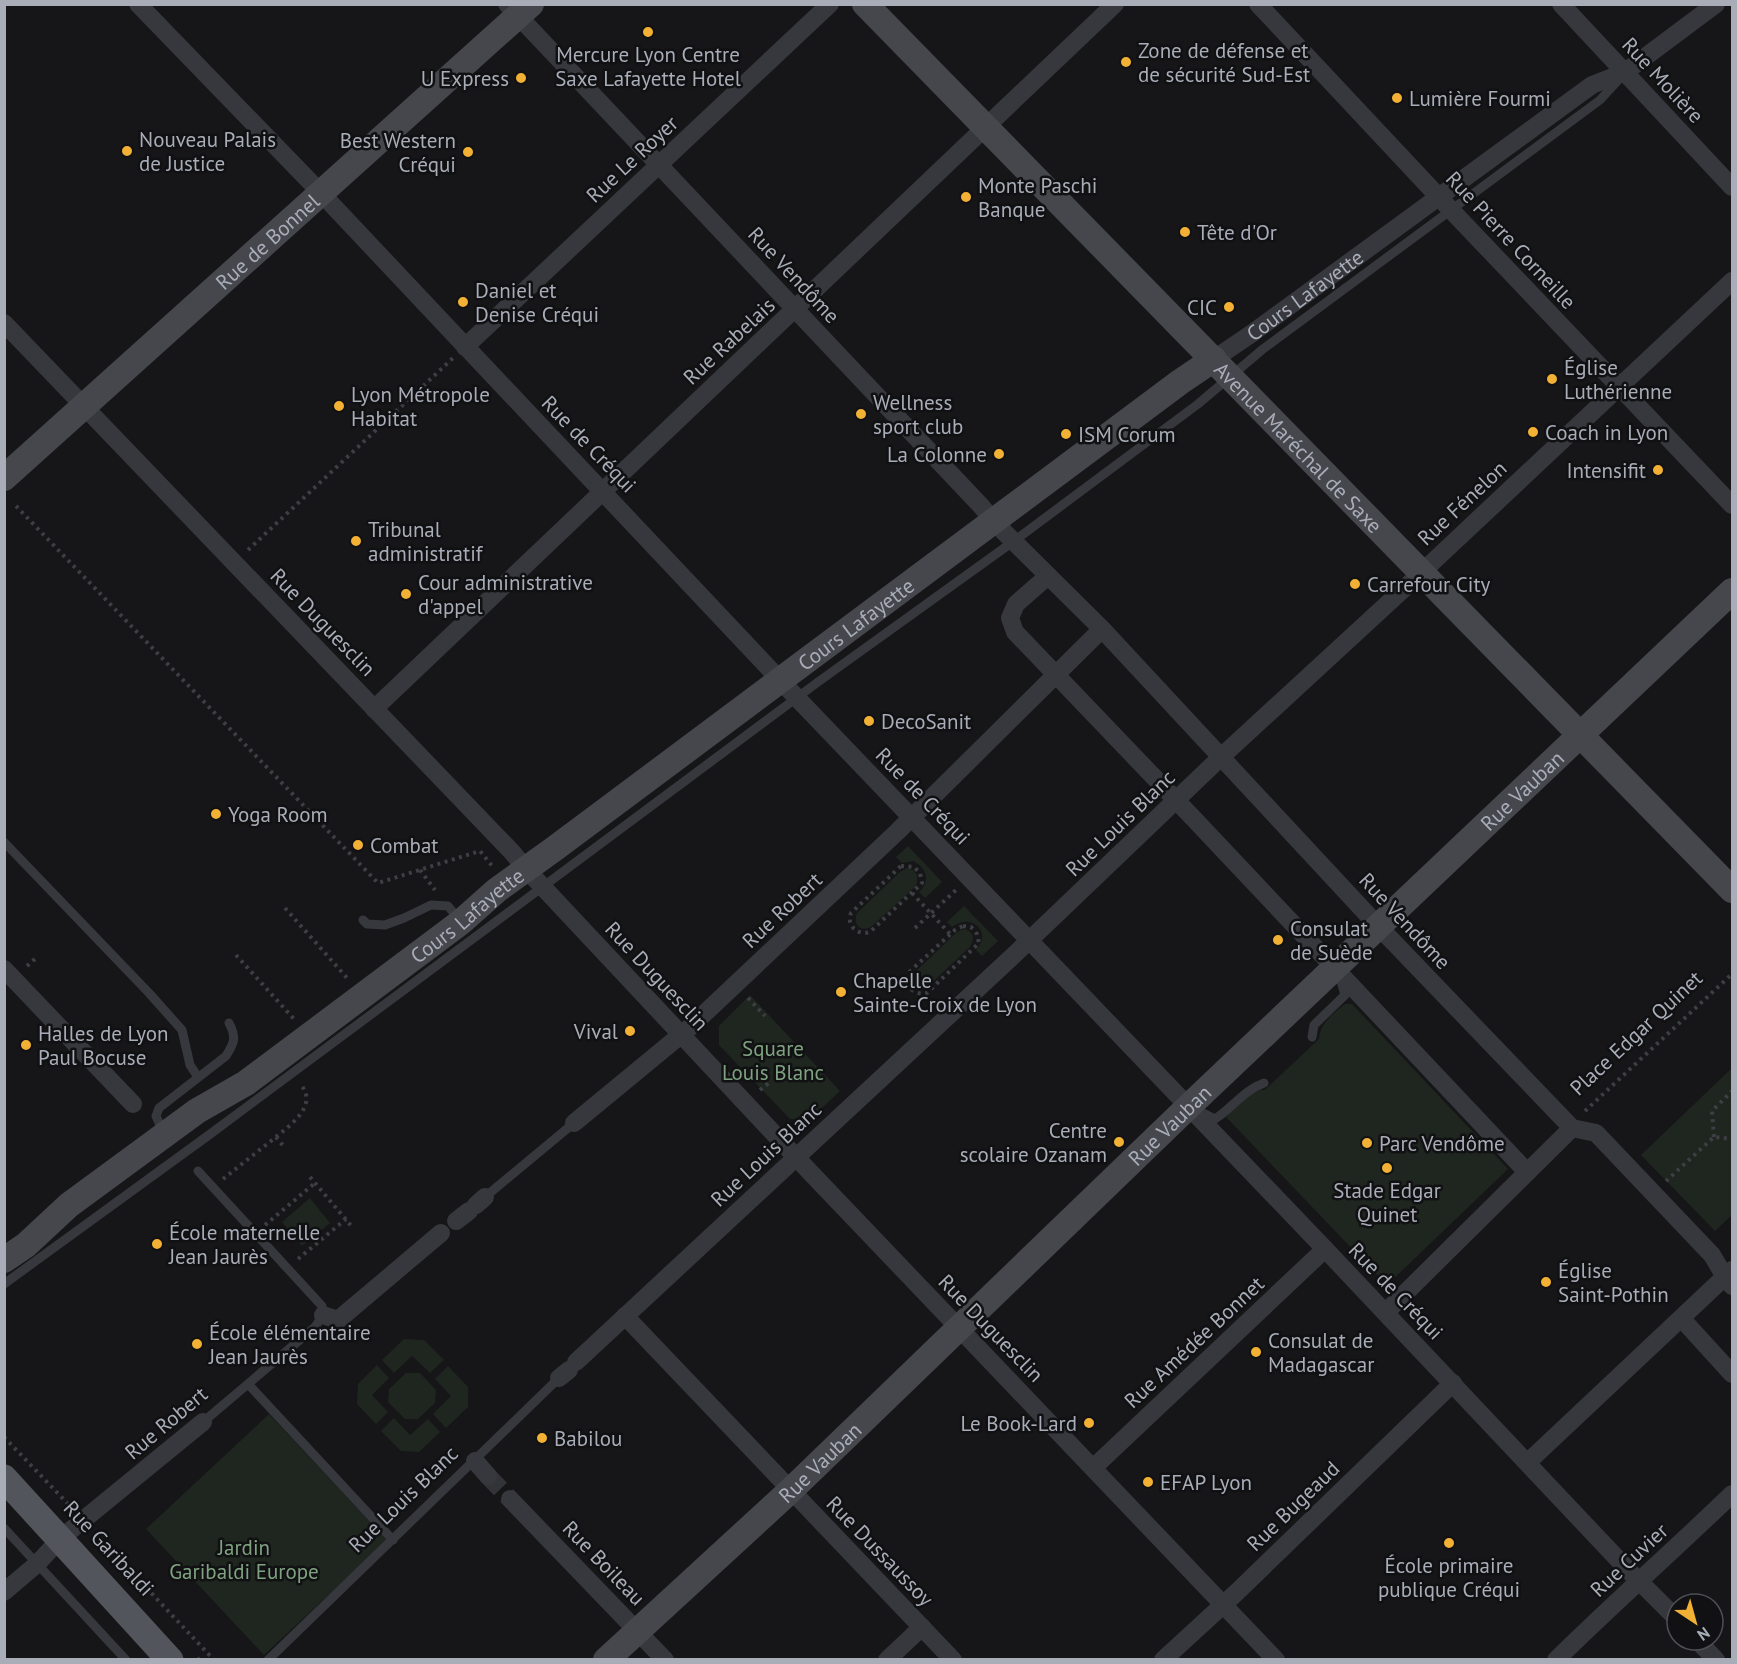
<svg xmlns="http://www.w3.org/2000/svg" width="1737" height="1664" font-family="'PT Sans',sans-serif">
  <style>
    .green { fill: #1e261f }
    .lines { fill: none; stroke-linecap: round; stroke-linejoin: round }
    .street-tunnel { stroke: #333438; stroke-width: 18; stroke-dasharray: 18 9; stroke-linecap: butt }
    .path { stroke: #3d3f44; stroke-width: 4; stroke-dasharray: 3 4.5; stroke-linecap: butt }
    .lane { stroke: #37383d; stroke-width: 9 }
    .street { stroke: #37383d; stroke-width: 18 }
    .secondary { stroke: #45474d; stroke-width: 26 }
    .primary { stroke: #53555c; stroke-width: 27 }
    .poi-dot { fill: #f2b134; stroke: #111113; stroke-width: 2 }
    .labels { text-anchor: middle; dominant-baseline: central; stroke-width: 5; stroke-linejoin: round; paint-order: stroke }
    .poi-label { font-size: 21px; fill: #a8adb8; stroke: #111113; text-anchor: start }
    .street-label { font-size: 21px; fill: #a8adb8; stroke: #111113 }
    .park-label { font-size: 21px; fill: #7fa381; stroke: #111113 }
  </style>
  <rect width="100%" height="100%" fill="#161618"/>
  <path class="green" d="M908,846L942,882L925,898L919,892C931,881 927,868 913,861L902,863L896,857Z
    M907,868L913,870L917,875V882L915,887L871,927C859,932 853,924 857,913L900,872Z
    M964,906L998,941L982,956L976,950C993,932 971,912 952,927L947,922Z
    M965,929C975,933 974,939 970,947L926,988L919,990L915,988L911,980L913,974L956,933L961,930Z
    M750,995L840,1091L810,1119H790L719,1045V1026Z
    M1345,1004H1352L1508,1169L1387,1285L1226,1117C1236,1107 1249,1088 1264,1090L1268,1087L1319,1039C1320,1023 1333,1014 1345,1004Z
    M1732,1068V1215L1715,1231L1641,1155Z
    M310,1198L330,1223L302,1246L282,1222Z
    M404,1339L424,1340L444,1360L430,1373L412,1356L394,1373L382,1360Z
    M377,1365L389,1378L372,1395L388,1412L376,1424L357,1404L358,1384Z
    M448,1366L468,1387V1407L446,1428L433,1414L451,1396L435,1379Z
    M406,1373H420L436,1390L435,1403L418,1419H405L388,1402L389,1389Z
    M269,1414L387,1540L264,1655L146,1529Z
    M394,1418L410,1435L428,1419L440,1432L419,1452L401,1451L381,1431Z"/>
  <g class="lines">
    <path class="street-tunnel" d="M488,1476L510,1499"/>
    <path class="path" d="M16,506L378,883L480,851L493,867
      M248,550L453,358
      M901,866L914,867L920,873L922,883L870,932C857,936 846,925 851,913Z
      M420,870L435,890
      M912,893L950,934
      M285,908L348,979
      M963,926L971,927L977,934L979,943L927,993C914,996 902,985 908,973L955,930Z
      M915,928L956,890
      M236,955L294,1019
      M27,966L35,959
      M748,998L765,1016
      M760,1090L770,1082
      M1585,1111L1732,974
      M276,1137C290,1125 317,1107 302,1086
      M1714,1137L1712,1111L1732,1091
      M310,1177L353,1228
      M223,1179L276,1137L285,1148
      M1666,1181L1714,1137L1732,1139
      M265,1225L315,1183
      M298,1259L346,1219
      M4,1437L70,1506
      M95,1533L214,1660
      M198,1660L201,1657"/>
    <path class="lane" d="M4,842L149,993L182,1030L190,1065L198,1077
      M363,920L367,924L385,925L404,918L431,905L448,906L461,922
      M1312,1037L1314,1025L1345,995L1341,981
      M1201,1112L1215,1119C1232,1108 1244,1090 1264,1083
      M163,1132L156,1116L159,1108L226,1056C234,1043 237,1038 229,1023
      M198,1171L322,1306L323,1315L315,1327L203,1422
      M485,1197L574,1123
      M4,1284L213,1132L818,682L1014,541L1198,404L1263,349L1600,100L1622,76
      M248,1384L393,1540
      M4,1528L126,1660
      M268,1660L559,1378"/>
    <g class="street">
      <path d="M138,4L321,193L797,698L1325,1249L1629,1571L1677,1619"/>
      <path d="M507,4L982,507L993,521L1102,629L1379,927L1572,1128L1596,1133L1712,1255L1725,1277L1732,1286"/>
      <path d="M1258,4L1451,210L1732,505"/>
      <path d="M1561,4L1732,187"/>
      <path d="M4,323L512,852L526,869L809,1171L1276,1660"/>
      <path d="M465,347L830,4"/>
      <path id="s1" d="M1214,359L1251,334L1592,85L1625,72L1716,4"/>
      <path d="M1048,576L1016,604L1010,618L1015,632L1195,820L1527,1172"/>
      <path d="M374,709L1115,4"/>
      <path d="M4,969L133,1104"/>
      <path d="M574,1123L688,1029L897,832L1102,629"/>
      <path d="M476,1205L485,1197"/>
      <path d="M456,1221L469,1211"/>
      <path d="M1386,1312L1572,1128"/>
      <path d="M323,1315L338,1320L441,1233"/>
      <path d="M625,1316L953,1660"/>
      <path d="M1682,1319L1732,1374"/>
      <path d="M576,1362L1015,954L1221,757L1422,572L1732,281"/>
      <path d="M559,1378L569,1370"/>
      <path d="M475,1461L488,1476"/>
      <path d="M1528,1462L1732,1270"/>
      <path d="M1093,1468L1325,1249"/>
      <path d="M510,1499L665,1660"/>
      <path d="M4,1592L37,1564L60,1539L203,1422"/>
      <path d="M1697,1640L1716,1660"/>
      <path d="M887,1660L922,1627"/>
      <path d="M1163,1660L1237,1592L1453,1383"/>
      <path d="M1556,1660C1614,1603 1674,1550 1732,1494"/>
    </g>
    <g class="secondary">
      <path id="s2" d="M865,4L1732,890"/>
      <path id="s3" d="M4,478L531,4"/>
      <path id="s4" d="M4,1260L26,1245L69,1205L197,1111L246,1083L461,922L497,890L554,849L1180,382L1214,359"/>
      <path id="s5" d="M606,1660L791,1490L1188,1107L1732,591"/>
    </g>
    <path class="primary" d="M4,1478L170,1660"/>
  </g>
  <g class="poi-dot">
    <circle cx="648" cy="32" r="6"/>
    <circle cx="1126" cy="62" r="6"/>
    <circle cx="521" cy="78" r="6"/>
    <circle cx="1397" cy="98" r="6"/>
    <circle cx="127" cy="151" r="6"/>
    <circle cx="468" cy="152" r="6"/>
    <circle cx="966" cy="197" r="6"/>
    <circle cx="1185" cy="232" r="6"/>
    <circle cx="463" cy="302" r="6"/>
    <circle cx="1229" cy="307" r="6"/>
    <circle cx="1552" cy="379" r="6"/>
    <circle cx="339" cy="406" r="6"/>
    <circle cx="861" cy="414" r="6"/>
    <circle cx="1533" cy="432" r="6"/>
    <circle cx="1066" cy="434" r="6"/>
    <circle cx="999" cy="454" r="6"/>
    <circle cx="1658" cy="470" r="6"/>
    <circle cx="356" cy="541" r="6"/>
    <circle cx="1355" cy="584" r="6"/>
    <circle cx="406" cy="594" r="6"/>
    <circle cx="869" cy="721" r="6"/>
    <circle cx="216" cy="814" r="6"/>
    <circle cx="358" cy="845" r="6"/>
    <circle cx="1278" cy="940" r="6"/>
    <circle cx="841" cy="992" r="6"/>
    <circle cx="630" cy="1031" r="6"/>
    <circle cx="26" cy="1045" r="6"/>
    <circle cx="1119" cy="1142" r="6"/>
    <circle cx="1367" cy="1143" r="6"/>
    <circle cx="1387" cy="1168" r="6"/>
    <circle cx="157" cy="1244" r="6"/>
    <circle cx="1546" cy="1282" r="6"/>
    <circle cx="197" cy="1344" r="6"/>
    <circle cx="1256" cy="1352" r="6"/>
    <circle cx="1089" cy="1423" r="6"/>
    <circle cx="542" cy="1438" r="6"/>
    <circle cx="1148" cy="1482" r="6"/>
    <circle cx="1449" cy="1543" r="6"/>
  </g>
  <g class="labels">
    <g class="poi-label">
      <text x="1138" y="50">Zone de défense et<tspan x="1138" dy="24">de sécurité Sud-Est</tspan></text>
      <text x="648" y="54" text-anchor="middle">Mercure Lyon Centre<tspan x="648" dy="24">Saxe Lafayette Hotel</tspan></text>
      <text x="509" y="78" text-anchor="end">U Express</text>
      <text x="1409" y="98">Lumière Fourmi</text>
      <text x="139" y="139">Nouveau Palais<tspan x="139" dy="24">de Justice</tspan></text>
      <text x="456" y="140" text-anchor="end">Best Western<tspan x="456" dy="24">Créqui</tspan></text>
      <text x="978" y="185">Monte Paschi<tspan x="978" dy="24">Banque</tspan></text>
      <text x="1197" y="232">Tête d'Or</text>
      <text x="475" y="290">Daniel et<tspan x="475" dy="24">Denise Créqui</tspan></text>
      <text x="1217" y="307" text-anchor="end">CIC</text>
      <text x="1564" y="367">Église<tspan x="1564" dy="24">Luthérienne</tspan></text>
      <text x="351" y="394">Lyon Métropole<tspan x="351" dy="24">Habitat</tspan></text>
      <text x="873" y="402">Wellness<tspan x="873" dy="24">sport club</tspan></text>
      <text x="1545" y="432">Coach in Lyon</text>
      <text x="1078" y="434">ISM Corum</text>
      <text x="987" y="454" text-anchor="end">La Colonne</text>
      <text x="1646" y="470" text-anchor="end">Intensifit</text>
      <text x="368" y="529">Tribunal<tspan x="368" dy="24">administratif</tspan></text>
      <text x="418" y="582">Cour administrative<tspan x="418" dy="24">d'appel</tspan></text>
      <text x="1367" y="584">Carrefour City</text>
      <text x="881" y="721">DecoSanit</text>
      <text x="228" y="814">Yoga Room</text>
      <text x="370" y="845">Combat</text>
      <text x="1290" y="928">Consulat<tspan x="1290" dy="24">de Suède</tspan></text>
      <text x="853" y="980">Chapelle<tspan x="853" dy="24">Sainte-Croix de Lyon</tspan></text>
      <text x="618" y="1031" text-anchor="end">Vival</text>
      <text x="38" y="1033">Halles de Lyon<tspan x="38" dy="24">Paul Bocuse</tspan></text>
      <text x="1107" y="1130" text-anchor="end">Centre<tspan x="1107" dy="24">scolaire Ozanam</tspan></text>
      <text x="1379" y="1143">Parc Vendôme</text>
      <text x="1387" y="1190" text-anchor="middle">Stade Edgar<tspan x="1387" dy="24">Quinet</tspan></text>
      <text x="169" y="1232">École maternelle<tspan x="169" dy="24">Jean Jaurès</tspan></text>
      <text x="1558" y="1270">Église<tspan x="1558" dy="24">Saint-Pothin</tspan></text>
      <text x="209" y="1332">École élémentaire<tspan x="209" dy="24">Jean Jaurès</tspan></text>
      <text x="1268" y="1340">Consulat de<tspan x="1268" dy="24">Madagascar</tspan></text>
      <text x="1077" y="1423" text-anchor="end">Le Book-Lard</text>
      <text x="554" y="1438">Babilou</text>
      <text x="1160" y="1482">EFAP Lyon</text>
      <text x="1449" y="1565" text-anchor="middle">École primaire<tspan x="1449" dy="24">publique Créqui</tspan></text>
    </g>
    <g class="street-label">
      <text transform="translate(1663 80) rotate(47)">Rue Molière</text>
      <text transform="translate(632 159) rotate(-43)">Rue Le Royer</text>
      <text transform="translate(1511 240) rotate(47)">Rue Pierre Corneille</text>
      <text stroke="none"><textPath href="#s3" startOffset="354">Rue de Bonnel</textPath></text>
      <text transform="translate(794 275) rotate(47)">Rue Vendôme</text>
      <text stroke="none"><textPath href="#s1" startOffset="111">Cours Lafayette</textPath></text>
      <text transform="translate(729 341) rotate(-43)">Rue Rabelais</text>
      <text transform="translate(589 444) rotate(46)">Rue de Créqui</text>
      <text stroke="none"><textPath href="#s2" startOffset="620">Avenue Maréchal de Saxe</textPath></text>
      <text transform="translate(1462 503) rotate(-43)">Rue Fénelon</text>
      <text transform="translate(323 622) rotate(46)">Rue Duguesclin</text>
      <text stroke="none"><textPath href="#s4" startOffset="1064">Cours Lafayette</textPath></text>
      <text stroke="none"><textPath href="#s5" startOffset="1263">Rue Vauban</textPath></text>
      <text transform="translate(923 796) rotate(46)">Rue de Créqui</text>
      <text transform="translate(1120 823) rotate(-44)">Rue Louis Blanc</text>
      <text transform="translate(782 910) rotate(-43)">Rue Robert</text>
      <text stroke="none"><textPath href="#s4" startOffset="578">Cours Lafayette</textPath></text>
      <text transform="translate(1405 921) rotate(47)">Rue Vendôme</text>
      <text transform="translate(657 976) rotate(47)">Rue Duguesclin</text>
      <text transform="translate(1636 1033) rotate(-43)">Place Edgar Quinet</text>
      <text stroke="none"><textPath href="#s5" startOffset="777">Rue Vauban</textPath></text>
      <text transform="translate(766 1154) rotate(-43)">Rue Louis Blanc</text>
      <text transform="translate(1396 1291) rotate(46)">Rue de Créqui</text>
      <text transform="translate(991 1328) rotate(46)">Rue Duguesclin</text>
      <text transform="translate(1194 1342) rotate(-43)">Rue Amédée Bonnet</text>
      <text transform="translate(166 1423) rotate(-40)">Rue Robert</text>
      <text stroke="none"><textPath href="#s5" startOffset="291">Rue Vauban</textPath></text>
      <text transform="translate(403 1499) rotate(-44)">Rue Louis Blanc</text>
      <text transform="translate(1293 1506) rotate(-44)">Rue Bugeaud</text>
      <text transform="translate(109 1548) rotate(47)">Rue Garibaldi</text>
      <text transform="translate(880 1551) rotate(46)">Rue Dussaussoy</text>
      <text transform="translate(1629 1560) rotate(-43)">Rue Cuvier</text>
      <text transform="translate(604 1563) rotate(46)">Rue Boileau</text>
    </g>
    <g class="park-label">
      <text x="773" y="1048">Square<tspan x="773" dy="24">Louis Blanc</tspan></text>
      <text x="244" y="1547">Jardin<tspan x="244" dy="24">Garibaldi Europe</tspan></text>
    </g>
  </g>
  <rect width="1737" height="1664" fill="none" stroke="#a8adb8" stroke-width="12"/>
  <g transform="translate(1695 1622) rotate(144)"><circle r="28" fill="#111113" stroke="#4d4f55" stroke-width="1.5"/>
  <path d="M0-4.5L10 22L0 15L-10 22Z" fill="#f2b134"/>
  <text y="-9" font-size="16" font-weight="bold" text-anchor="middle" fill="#a8adb8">N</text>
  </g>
</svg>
